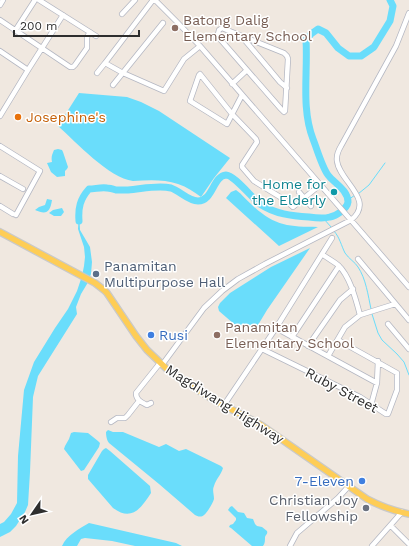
<svg xmlns="http://www.w3.org/2000/svg" width="409" height="546" font-family="'Work Sans',sans-serif">
  <style>
    .water { fill: #6addfb }
    .lines { fill: none; stroke-linecap: round; stroke-linejoin: round }
    .stream { stroke: #6addfb; stroke-width: 1 }
    .river { stroke: #6addfb; stroke-width: 7 }
    .minor-casing { stroke: #b4b7c2; stroke-width: 6 }
    .major-casing { stroke: #c9c9c9; stroke-width: 8 }
    .minor { stroke: #fff; stroke-width: 4.5 }
    .major { stroke: #fecd56; stroke-width: 5.5 }
    .education-dot { fill: #8d6e63; stroke: #fff; stroke-width: 1.5 }
    .food-dot { fill: #e8710a; stroke: #fff; stroke-width: 1.5 }
    .culture-dot { fill: #0f9aa8; stroke: #fff; stroke-width: 1.5 }
    .service-dot { fill: #5c6f8a; stroke: #fff; stroke-width: 1.5 }
    .shop-dot { fill: #3f7fe0; stroke: #fff; stroke-width: 1.5 }
    .worship-dot { fill: #6b7280; stroke: #fff; stroke-width: 1.5 }
    .labels { text-anchor: middle; dominant-baseline: central; stroke-width: 3; stroke-linejoin: round; paint-order: stroke }
    .education-label { font-size: 14px; fill: #785e54; stroke: #fff; text-anchor: start }
    .food-label { font-size: 14px; fill: #c56008; stroke: #fff; text-anchor: start }
    .culture-label { font-size: 14px; fill: #0d838f; stroke: #fff; text-anchor: end }
    .service-label { font-size: 14px; fill: #4e5e75; stroke: #fff; text-anchor: start }
    .shop-label { font-size: 14px; fill: #366cbe; stroke: #fff; text-anchor: start }
    .street-label { font-size: 14px; fill: #2e2e2e; stroke: #fff }
    .worship-label { font-size: 14px; fill: #5b616d; stroke: #fff; text-anchor: end }
  </style>
  <rect width="100%" height="100%" fill="#f0e8e0"/>
  <path class="water" d="M79,93L127,97L141,102L159,111L230,158L214,178L201,197C194,192 187,187 178,184C164,179 148,180 133,181C109,178 76,142 58,126Z
    M58,149L62,150L63,152L68,167L67,169L65,171V176L57,177L51,172L47,163L52,162C51,157 52,155 54,150Z
    M236,190C242,194 246,200 252,205C274,226 289,227 318,227L279,246L226,198L231,192Z
    M47,199L52,200C50,213 46,215 35,210L39,207L45,205Z
    M62,208L64,212L61,216H54L49,213L53,210Z
    M79,212L80,230L90,247L92,262L91,274L87,284L81,294L76,307L77,314L38,376L33,397L30,472L28,505L25,512L16,526L10,532L0,537V524L4,522L11,514L17,503L18,456L24,390L34,362L55,328L68,309L77,291L82,276L84,266L85,257L84,247L78,229Z
    M310,248L267,310L258,325L255,327L252,328L234,324L219,311L218,307L220,303L230,293L271,267Z
    M108,430L113,432H123L159,447L166,444L179,451L186,449L221,466L223,468C221,475 216,479 214,486C212,490 214,494 214,499C213,503 207,513 204,515C201,518 197,516 195,515L159,484L109,443C107,441 106,436 106,432Z
    M74,432L88,433L98,441L100,443L99,447L84,470L81,471L64,449L65,446L69,439L71,433Z
    M106,448L110,451L150,486L151,493C141,508 132,522 113,508L88,479V475L102,451L104,449Z
    M232,506L238,512L244,513L247,518L253,519L255,524L257,526L262,527L267,531C268,534 266,534 265,537C265,541 265,543 263,546H252L231,528L229,527L230,525L233,524L236,520V518L228,510L230,507Z
    M89,523L176,543L182,546H135L112,541L85,538L81,539L77,546H62C67,535 79,529 89,523Z"/>
  <g class="lines">
    <path class="stream" d="M358,194L369,185L385,163
      M348,200L355,195
      M323,218L332,228
      M334,231C340,238 341,245 345,253C349,259 355,262 358,267C366,279 368,295 371,309
      M372,314L378,333L382,340L397,354L404,362L409,375"/>
    <path class="river" d="M79,221C78,208 80,199 89,189C95,189 101,187 107,188C110,188 113,189 116,190C120,190 124,190 128,190C142,189 157,185 171,188C180,191 188,201 198,201C213,201 213,176 226,175C234,175 252,198 260,204C275,214 292,216 309,217C316,218 323,219 330,217C336,216 347,209 348,202C348,190 334,183 328,175C322,167 317,149 313,139C301,108 308,73 306,40L311,34L318,29L326,33L338,48L349,56H361L374,47L390,21L393,6L390,0"/>
    <g class="minor-casing">
      <path id="minor" d="M39,0L96,36
        M155,0L177,22L200,46L409,287
        M0,5L3,0
        M122,14L135,0
        M0,20L70,67H73L75,65L87,48V37L90,32
        M222,28L284,53L287,56L288,59L285,111L284,112L281,109L220,39L218,34L219,30Z
        M15,31L35,0
        M243,38L280,82L287,88
        M0,51L28,70
        M105,63L123,73L164,91L184,59L200,46
        M97,73L105,63L153,0
        M232,84L247,70
        M113,85L163,23
        M242,95L227,124L190,101L199,75L200,74L232,114L256,139L257,142L242,165V167L254,181L285,200L293,207L320,185
        M0,116L28,70L63,15
        M0,146L40,171L16,215
        M0,176L23,189
        M299,192L311,206
        M0,206L13,214
        M322,254C327,258 333,261 338,265C350,276 356,300 360,315
        M358,259L409,320
        M388,324L409,349
        M276,328L377,383
        M292,337L339,266
        M308,346L340,300L353,289
        M262,349L360,397L386,414H388L397,390V373L338,340
        M328,356L345,327L360,315L395,304
        M162,365L204,308L222,291L238,279L265,264L351,220C376,200 339,181 337,161C336,155 338,151 341,146L396,46L409,13
        M151,403L147,405C141,402 136,400 136,393L160,363
        M224,405L276,328L332,238
        M371,405L377,383L378,361
        M111,422L117,418H125L128,415L139,401
        M391,526L409,544
        M290,546L297,533L338,498L348,487
        M372,546L402,512"/>
    </g>
    <g class="major-casing">
      <path id="major" d="M0,232L95,283L104,290L107,293L136,336L147,350L169,371L187,383L212,399L261,425L367,499C380,506 394,511 409,514"/>
    </g>
    <use href="#minor" class="minor"/>
    <use href="#major" class="major"/>
  </g>
  <g class="education-dot">
    <circle cx="175" cy="28" r="4"/>
    <circle cx="217" cy="335" r="4"/>
  </g>
  <circle class="food-dot" cx="18" cy="117" r="4"/>
  <circle class="culture-dot" cx="334" cy="192" r="4"/>
  <circle class="service-dot" cx="96" cy="274" r="4"/>
  <g class="shop-dot">
    <circle cx="151" cy="335" r="4"/>
    <circle cx="362" cy="481" r="4"/>
  </g>
  <circle class="worship-dot" cx="366" cy="508" r="4"/>
  <g class="labels">
    <g class="education-label">
      <text x="183" y="20">Batong Dalig<tspan x="183" dy="16">Elementary School</tspan></text>
      <text x="225" y="327">Panamitan<tspan x="225" dy="16">Elementary School</tspan></text>
    </g>
    <g class="food-label">
      <text x="26" y="117">Josephine's</text>
    </g>
    <g class="culture-label">
      <text x="326" y="184">Home for<tspan x="326" dy="16">the Elderly</tspan></text>
    </g>
    <g class="service-label">
      <text x="104" y="266">Panamitan<tspan x="104" dy="16">Multipurpose Hall</tspan></text>
    </g>
    <g class="shop-label">
      <text x="159" y="335">Rusi</text>
      <text x="354" y="481" text-anchor="end">7-Eleven</text>
    </g>
    <g class="street-label">
      <text transform="translate(342 390) rotate(28)">Ruby Street</text>
      <text transform="translate(225 404) rotate(32)">Magdiwang Highway</text>
    </g>
    <g class="worship-label">
      <text x="358" y="500">Christian Joy<tspan x="358" dy="16">Fellowship</tspan></text>
    </g>
  </g>
  <g transform="translate(32 514) rotate(236)" stroke="#ffffff" stroke-width="3" paint-order="stroke">
  <path d="M0-3L7 15L0 10L-7 15Z" fill="#2e2e2e"/>
  <text y="-6" font-size="11" font-weight="bold" text-anchor="middle" fill="#2e2e2e">N</text>
  </g>
  <path d="M14 30v6h125v-6" fill="none" stroke="#2e2e2e" stroke-width="2"/>
  <text x="20" y="30" font-size="12" fill="#2e2e2e" stroke="#ffffff" stroke-width="3" paint-order="stroke">200 m</text>
</svg>
